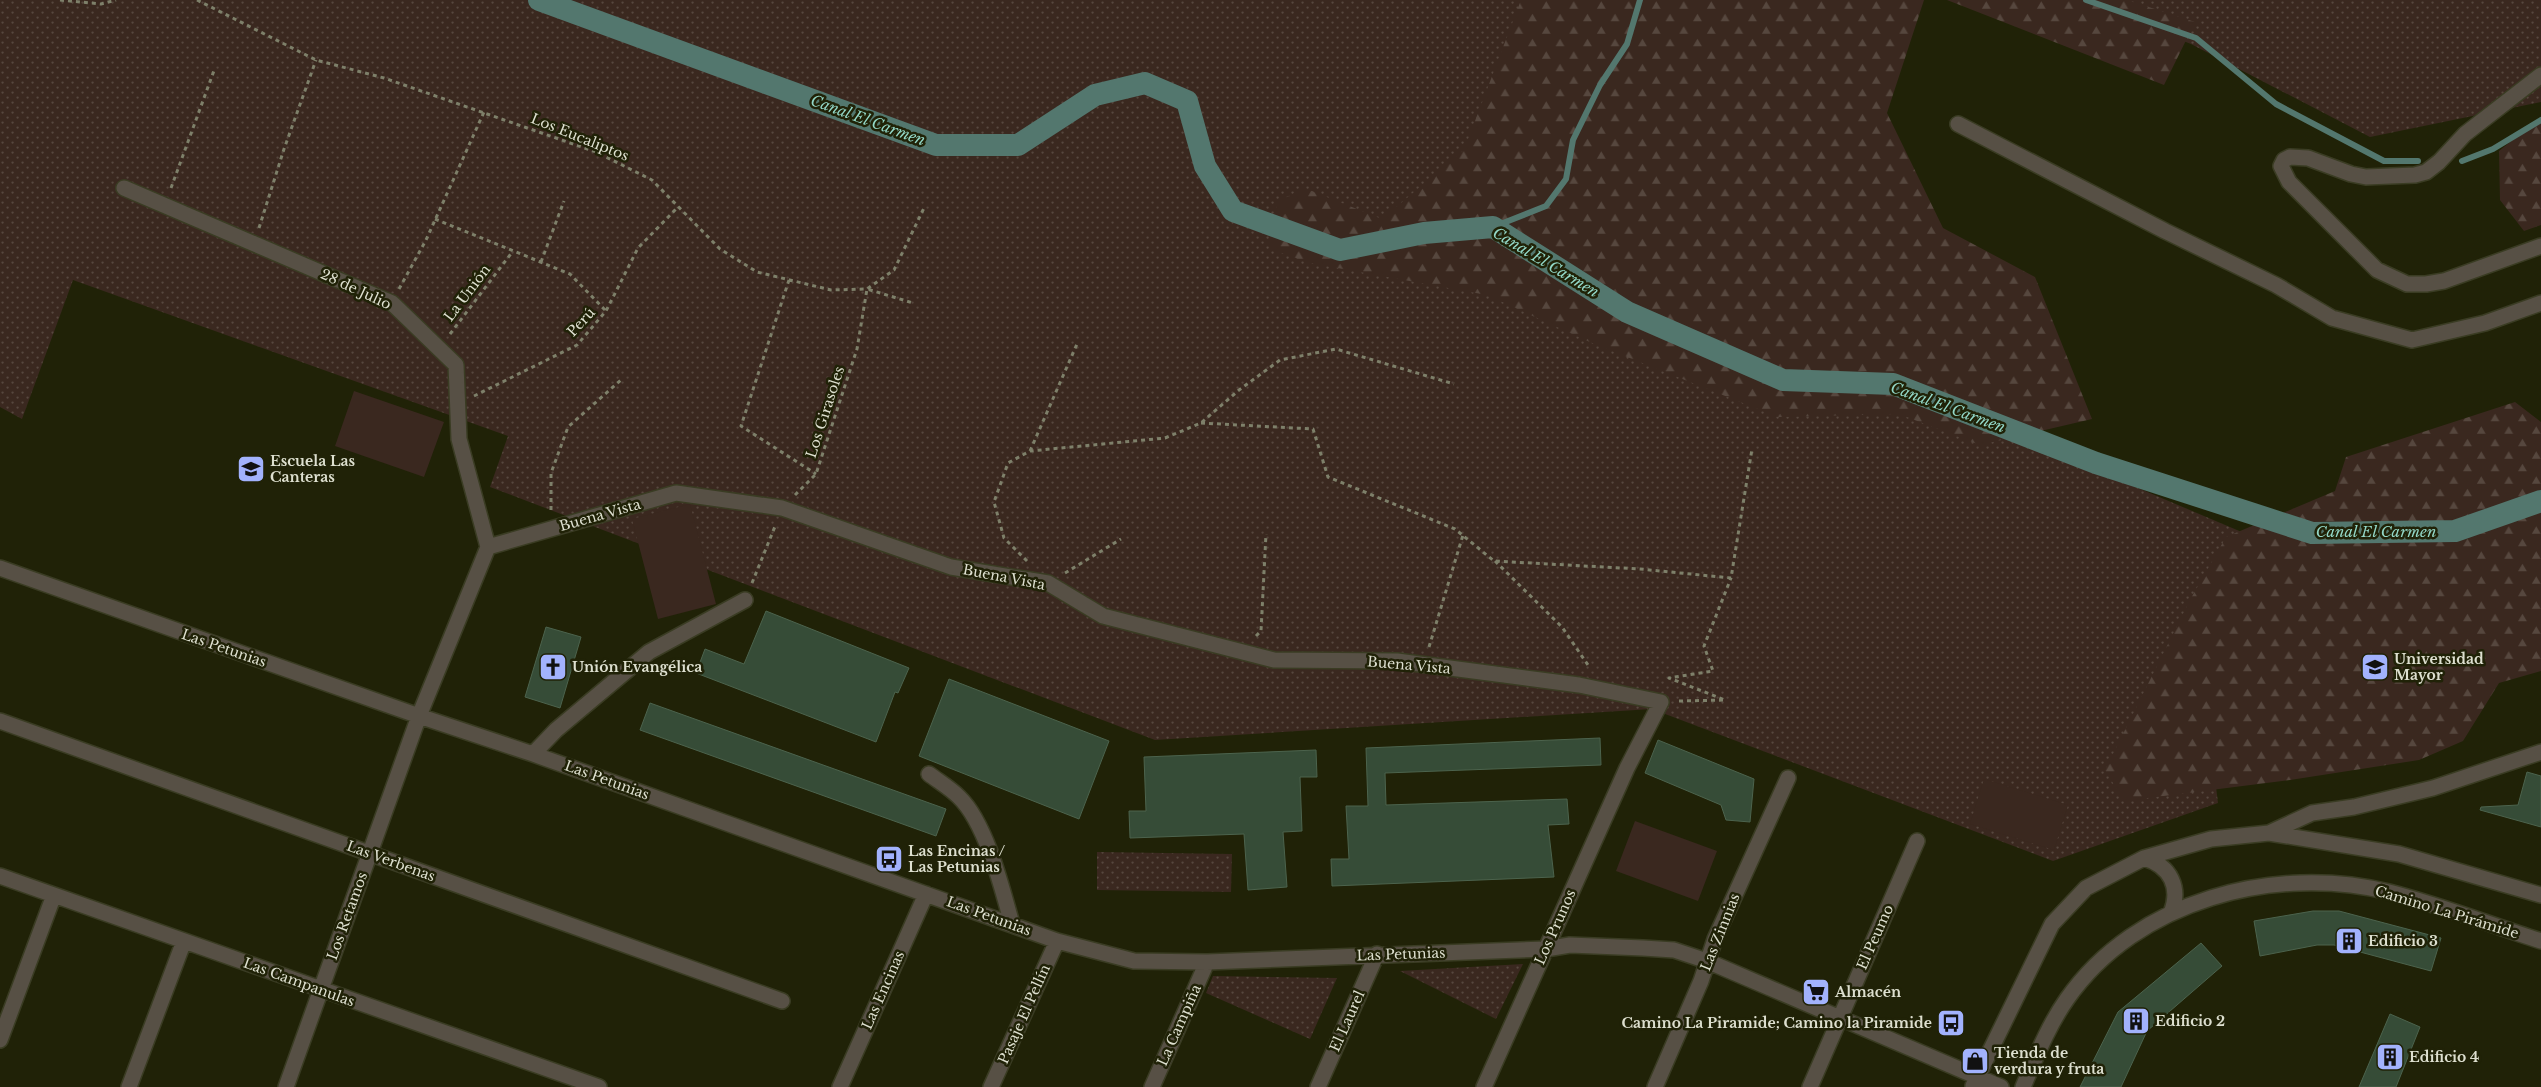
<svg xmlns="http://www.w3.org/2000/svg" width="2541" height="1087" font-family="'Libre Baskerville',serif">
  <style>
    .grass { fill: url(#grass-dots) }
    .forest { fill: url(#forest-firs) }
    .pitch { fill: #3a281f }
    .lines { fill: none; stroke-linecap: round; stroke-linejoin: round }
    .stream { stroke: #53776e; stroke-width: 6 }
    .canal { stroke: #53776e; stroke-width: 22 }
    .building { fill: #364c37; stroke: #4c634d }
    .minor-casing { stroke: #3a3c23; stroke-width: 18 }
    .path { stroke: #7e806a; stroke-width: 3; stroke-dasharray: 4 4; stroke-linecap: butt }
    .minor { stroke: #575045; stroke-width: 15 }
    .labels { text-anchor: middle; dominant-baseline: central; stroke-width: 5; stroke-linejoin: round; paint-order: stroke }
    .street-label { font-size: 14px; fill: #dddfcf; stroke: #202207 }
    .poi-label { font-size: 14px; font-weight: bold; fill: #dddfcf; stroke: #202207; text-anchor: start }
    .water-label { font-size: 15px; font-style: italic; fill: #93d8c8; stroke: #202207 }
  </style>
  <defs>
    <pattern id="grass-dots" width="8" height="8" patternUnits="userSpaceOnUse" patternTransform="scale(1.25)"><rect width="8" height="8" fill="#3a281f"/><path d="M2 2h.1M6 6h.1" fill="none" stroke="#56473e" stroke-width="1.8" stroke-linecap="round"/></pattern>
    <pattern id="forest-firs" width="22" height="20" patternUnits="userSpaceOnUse" patternTransform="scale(1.25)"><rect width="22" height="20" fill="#3a281f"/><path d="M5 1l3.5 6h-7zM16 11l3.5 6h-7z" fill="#56473e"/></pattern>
  </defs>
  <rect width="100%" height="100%" fill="#202207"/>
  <path class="grass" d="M0,0H1733L1893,384L2244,533L2209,730L2218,803L2053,861L1652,709L1155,740L490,487L508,436L73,280L22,419L0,407Z
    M2079,0H2541V102L2370,137L2191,44Z
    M1097,852L1232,854L1231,892L1097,890Z
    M1523,964L1496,1019L1400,971Z
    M1213,976L1337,978L1310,1039L1206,993Z"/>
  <path class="forest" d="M1521,0H1924L1887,113L1943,228L2035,277L2092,419L1980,445L1899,414L1778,417L1592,343L1487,295L1310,263L1270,249L1277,202L1304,188L1382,219L1464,150Z
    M1947,0H2127L2195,22L2164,85Z
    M2541,117V225L2524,231L2500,200L2499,151Z
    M2515,402L2541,422V671L2499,683L2463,741L2419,760L2290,780L2124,801L2105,770L2190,600L2226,537L2335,491L2346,457Z"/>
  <path class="pitch" d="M354,391L444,422L424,477L335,446Z
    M690,504L716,604L658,619L632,519Z
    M1984,779L2068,805L2054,850L1970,824Z
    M1635,821L1717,851L1698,901L1616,871Z"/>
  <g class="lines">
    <path class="stream" d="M2086,0L2196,38L2276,104L2384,161H2418
      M2462,161L2493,149L2541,120
      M1493,227L1546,206L1566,179L1573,140L1600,85L1627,44L1640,0"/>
    <path class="canal" d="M539,0L936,145H1018L1095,95L1145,83L1187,101L1205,166L1233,211L1340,250L1424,233L1493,227L1627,312L1783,380L1893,384L2096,463L2312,533L2455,531L2541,501"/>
  </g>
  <path class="building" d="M766,611L909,668L898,693L895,692L876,742L696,673L705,649L744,664Z
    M546,627L581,637L560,708L525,697Z
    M949,679L1109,741L1079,819L919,756Z
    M650,703L946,809L936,836L640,730Z
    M1600,738L1601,765L1385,773L1386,805L1567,799L1569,824L1548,825L1554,877L1332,886L1331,859H1349L1346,806H1368L1366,748Z
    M1658,740L1754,779L1750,822L1726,820L1721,805L1645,773Z
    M1316,750L1317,777H1300L1302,831L1283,832L1287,887L1248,890L1244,834L1130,838L1129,811H1146L1144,757Z
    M2527,772L2541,776V827L2480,810L2481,807L2518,805Z
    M2313,911H2339L2441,938L2431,971L2334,945H2317L2260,956L2254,921Z
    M2201,943L2222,966L2147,1031L2121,1087H2080L2118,1012Z
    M2390,1014L2420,1027L2396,1087H2359Z"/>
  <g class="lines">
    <g class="minor-casing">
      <path id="minor" d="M2541,75L2465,134L2439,162L2426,172L2415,175L2366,177L2351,174L2308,158L2290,157L2284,160L2281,166L2289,182L2377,270L2407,284H2426L2444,281L2541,246
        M1958,124L2165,231L2276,285L2332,318L2412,340L2485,323L2541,303
        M124,188L392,303L456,365L459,439L488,547
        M0,568L419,716L533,754L1057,941L1134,961L1207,962L1546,949L1570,945L1643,948L1674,950L1707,961L2001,1087
        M0,721L782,1001
        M533,754L556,730L649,652L745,600
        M929,774C938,781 950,788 959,797C986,823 1002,888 1012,924
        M2269,833L2312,813L2354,807L2433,788L2541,752
        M2144,858C2171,866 2181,888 2171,913
        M0,876L599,1087
        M0,1040L54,895
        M1973,1086L2052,924L2086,888L2144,858L2211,839L2269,833L2399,854L2541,895
        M129,1087L184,941
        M286,1087L419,716L488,547L676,493L782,508L951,567L1048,583L1103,616L1274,660L1397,661L1579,685L1661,702L1627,768L1484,1087
        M840,1087L926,894
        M991,1087L1057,941
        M1152,1087L1207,962
        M1318,1087L1377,954
        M1655,1087L1701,981L1715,939L1788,778
        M1810,1087L1917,841
        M2023,1087C2036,1057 2048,1026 2067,999C2136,900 2275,864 2389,892C2440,905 2491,925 2541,941"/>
    </g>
    <path class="path" d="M60,0L101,4L116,0
      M197,0L316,60L384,78L596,152L652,180L720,249L757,272L831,290L867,289L894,270L924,208
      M171,188L215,68
      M435,219L570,274L606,311
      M259,228L284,149L316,60
      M541,262L564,201
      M789,280L741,426L816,474
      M399,289L426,240L484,112
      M450,334L513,251
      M474,396L577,345L606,311L638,248L678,207
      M1201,423L1313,429L1328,477L1455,529L1494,561L1640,569L1731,578L1752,449
      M1030,451L1077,344
      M795,495L816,474L857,349L867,289L913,303
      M551,510V473L568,427L622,379
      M1027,561L1004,538L994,502L1008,463L1030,451L1165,438L1201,423L1239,390L1280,360L1336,349L1454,384
      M1495,561L1562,627L1590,668
      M1065,573L1121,539
      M752,583L776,524
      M1256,636L1261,631L1266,534
      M1429,647L1463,535
      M1679,701L1725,700L1669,678L1713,671L1704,646L1731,578"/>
    <use href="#minor" class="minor"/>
  </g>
  <defs>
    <g id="school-square" transform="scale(1.4375)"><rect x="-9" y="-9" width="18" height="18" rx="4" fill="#a2b2fd" stroke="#202207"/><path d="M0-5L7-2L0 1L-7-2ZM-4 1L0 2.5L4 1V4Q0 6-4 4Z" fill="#111"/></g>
    <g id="church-square" transform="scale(1.4375)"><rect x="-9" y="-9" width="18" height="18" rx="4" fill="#a2b2fd" stroke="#202207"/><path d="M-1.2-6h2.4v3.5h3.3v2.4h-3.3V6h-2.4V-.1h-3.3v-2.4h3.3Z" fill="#111"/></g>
    <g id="university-square" transform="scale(1.4375)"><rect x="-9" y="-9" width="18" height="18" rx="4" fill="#a2b2fd" stroke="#202207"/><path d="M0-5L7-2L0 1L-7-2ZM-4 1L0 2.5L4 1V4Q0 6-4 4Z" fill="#111"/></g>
    <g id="bus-square" transform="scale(1.4375)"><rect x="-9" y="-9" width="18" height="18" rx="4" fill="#a2b2fd" stroke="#202207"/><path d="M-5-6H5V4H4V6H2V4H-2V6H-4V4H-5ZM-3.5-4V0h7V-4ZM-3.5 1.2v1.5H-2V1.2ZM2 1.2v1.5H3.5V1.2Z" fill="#111"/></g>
    <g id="building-square" transform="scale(1.4375)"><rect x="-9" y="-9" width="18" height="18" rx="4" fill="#a2b2fd" stroke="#202207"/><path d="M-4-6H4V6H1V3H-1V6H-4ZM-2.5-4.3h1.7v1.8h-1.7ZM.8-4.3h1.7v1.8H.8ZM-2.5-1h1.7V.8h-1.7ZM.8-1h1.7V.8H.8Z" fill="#111"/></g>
    <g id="supermarket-square" transform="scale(1.4375)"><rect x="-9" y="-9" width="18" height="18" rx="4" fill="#a2b2fd" stroke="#202207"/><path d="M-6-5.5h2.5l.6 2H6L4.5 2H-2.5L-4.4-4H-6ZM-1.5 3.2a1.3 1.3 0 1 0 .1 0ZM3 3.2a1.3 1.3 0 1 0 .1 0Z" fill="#111"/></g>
    <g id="shop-square" transform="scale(1.4375)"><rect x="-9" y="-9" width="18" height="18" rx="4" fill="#a2b2fd" stroke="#202207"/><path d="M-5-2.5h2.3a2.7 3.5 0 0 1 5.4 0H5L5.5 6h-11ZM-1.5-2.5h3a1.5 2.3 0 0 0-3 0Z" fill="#111"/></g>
  </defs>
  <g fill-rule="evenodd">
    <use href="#school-square" x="251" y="469"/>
    <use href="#church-square" x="553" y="667"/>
    <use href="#university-square" x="2375" y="667"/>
    <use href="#bus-square" x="889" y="859"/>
    <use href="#building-square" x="2349" y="941"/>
    <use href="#supermarket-square" x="1816" y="992"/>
    <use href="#building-square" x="2136" y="1021"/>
    <use href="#bus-square" x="1951" y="1023"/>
    <use href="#building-square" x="2390" y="1057"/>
    <use href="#shop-square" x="1975" y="1061"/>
  </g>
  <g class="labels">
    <g class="street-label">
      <text transform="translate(580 137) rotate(22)">Los Eucaliptos</text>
      <text transform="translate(356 289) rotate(25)">28 de Julio</text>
      <text transform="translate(467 293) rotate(-53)">La Unión</text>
      <text transform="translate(581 322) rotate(-47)">Perú</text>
      <text transform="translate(825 412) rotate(-72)">Los Girasoles</text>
      <text transform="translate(600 515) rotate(-16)">Buena Vista</text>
      <text transform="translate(1004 577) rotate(11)">Buena Vista</text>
      <text transform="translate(224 648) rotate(19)">Las Petunias</text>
      <text transform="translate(1409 665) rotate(5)">Buena Vista</text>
      <text transform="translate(607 780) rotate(20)">Las Petunias</text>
      <text transform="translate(391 861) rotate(20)">Las Verbenas</text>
      <text transform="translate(2447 912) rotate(17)">Camino La Pirámide</text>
      <text transform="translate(347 916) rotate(-70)">Los Retamos</text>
      <text transform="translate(989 916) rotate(20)">Las Petunias</text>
      <text transform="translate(1555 927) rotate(-66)">Los Prunos</text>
      <text transform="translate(1720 932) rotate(-68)">Las Zinnias</text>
      <text transform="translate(1875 937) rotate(-66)">El Peumo</text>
      <text transform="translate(1401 954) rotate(-2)">Las Petunias</text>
      <text transform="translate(299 982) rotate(20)">Las Campanulas</text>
      <text transform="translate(883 990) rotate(-66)">Las Encinas</text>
      <text transform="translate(1024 1014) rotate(-66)">Pasaje El Pellín</text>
      <text transform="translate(1347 1021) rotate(-66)">El Laurel</text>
      <text transform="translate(1179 1025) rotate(-66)">La Campiña</text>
    </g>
    <g class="poi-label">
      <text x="270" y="461">Escuela Las<tspan x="270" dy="16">Canteras</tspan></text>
      <text x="2394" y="659">Universidad<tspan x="2394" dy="16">Mayor</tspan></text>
      <text x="572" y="667">Unión Evangélica</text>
      <text x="908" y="851">Las Encinas /<tspan x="908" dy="16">Las Petunias</tspan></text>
      <text x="2368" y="941">Edificio 3</text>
      <text x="1835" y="992">Almacén</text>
      <text x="2155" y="1021">Edificio 2</text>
      <text x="1932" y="1023" text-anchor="end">Camino La Piramide; Camino la Piramide</text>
      <text x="1994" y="1053">Tienda de<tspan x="1994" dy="16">verdura y fruta</tspan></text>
      <text x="2409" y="1057">Edificio 4</text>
    </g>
    <g class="water-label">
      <text transform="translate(868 120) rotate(20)">Canal El Carmen</text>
      <text transform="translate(1546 262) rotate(31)">Canal El Carmen</text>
      <text transform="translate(1948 407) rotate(20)">Canal El Carmen</text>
      <text x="2376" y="531">Canal El Carmen</text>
    </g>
  </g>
</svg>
